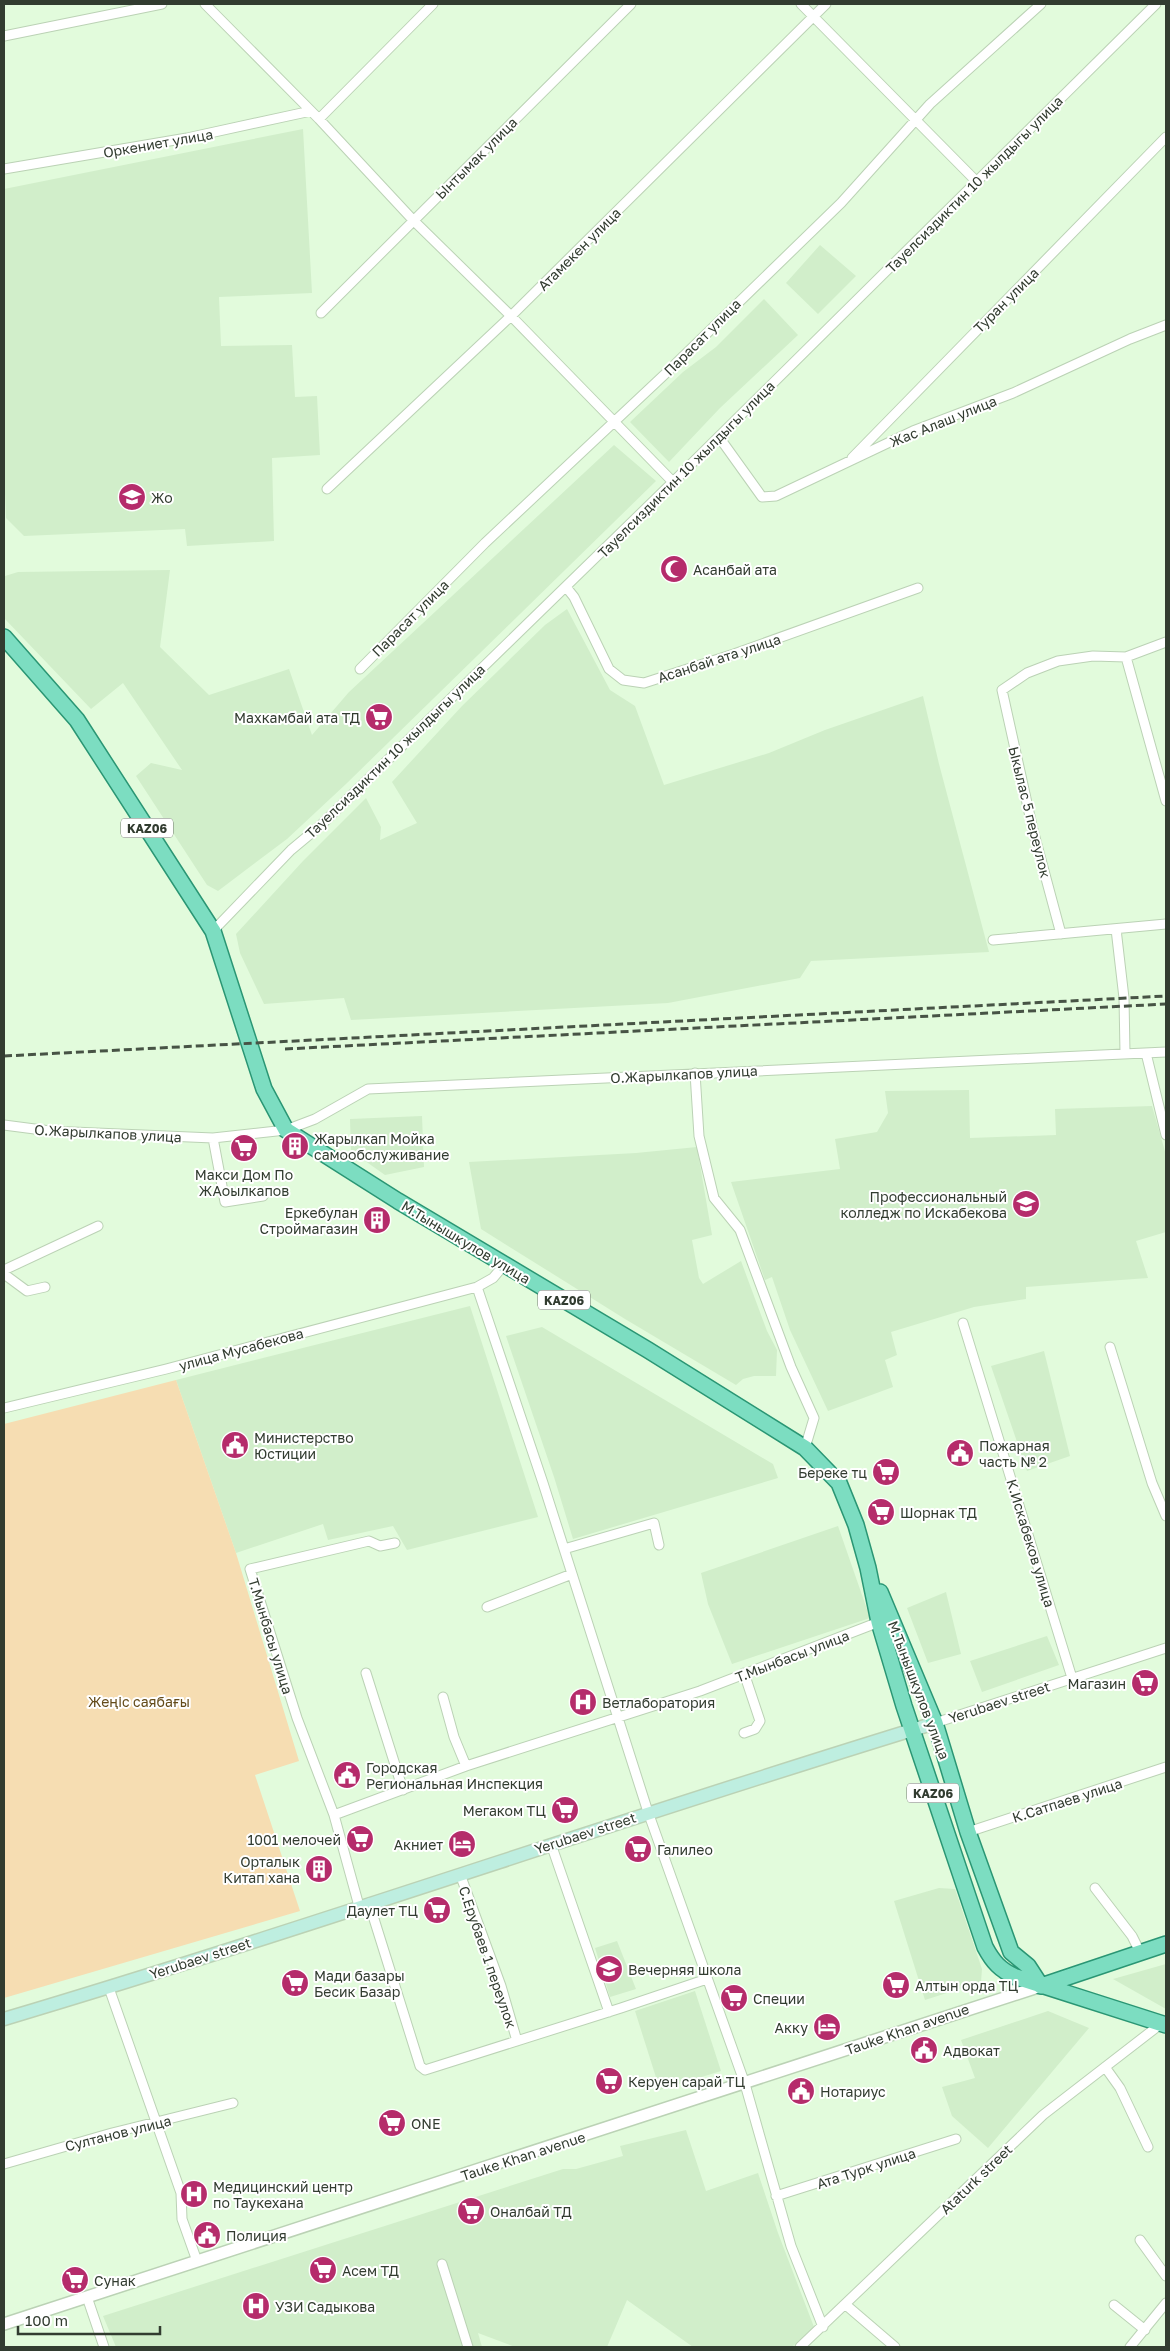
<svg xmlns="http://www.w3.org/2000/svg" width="1170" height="2351" font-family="'Golos Text',sans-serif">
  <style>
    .built { fill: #d1eeca }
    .green { fill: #f6ddb2 }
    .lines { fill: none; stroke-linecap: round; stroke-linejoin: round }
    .minor-casing { stroke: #bbd2b5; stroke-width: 11 }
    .tertiary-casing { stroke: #bbd2b5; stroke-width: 14 }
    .secondary-casing { stroke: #bbd2b5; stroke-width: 15 }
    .primary-casing { stroke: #2a9674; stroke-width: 18 }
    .minor { stroke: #fff; stroke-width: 9 }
    .tertiary { stroke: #fff; stroke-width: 11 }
    .secondary { stroke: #beeee0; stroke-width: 12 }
    .primary { stroke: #7cddc1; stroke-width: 15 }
    .rail { stroke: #475345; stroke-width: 3; stroke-dasharray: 8 4; stroke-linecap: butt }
    .labels { text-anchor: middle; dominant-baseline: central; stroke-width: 4; stroke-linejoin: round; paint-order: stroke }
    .shield { fill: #fff; stroke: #70766e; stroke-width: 1 }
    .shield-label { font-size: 12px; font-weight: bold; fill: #323c30 }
    .street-label { font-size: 14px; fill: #323c30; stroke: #fff }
    .poi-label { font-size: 14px; fill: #323c30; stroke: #fff; text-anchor: start }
    .park-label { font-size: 14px; fill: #644b19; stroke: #fff }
  </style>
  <rect width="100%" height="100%" fill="#e2fbdc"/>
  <path class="built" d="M303,129L312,293L219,297L221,346L292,345L295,397L317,396L320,455L272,458L274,541L187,546L185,529L24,536L6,518L4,469V189Z
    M820,245L856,276L818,314L786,283Z
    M764,299L798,335L720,408L669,462L630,422L683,372L716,347Z
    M614,445L656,481L346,784L287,839L218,891L207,885L136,776L151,763L182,770L123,683L91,709L4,618L5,576L18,572L170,570L160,647L209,695L289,669L312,735L349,692Z
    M567,609L610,690L635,706L664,785L769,753L825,730L923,696L939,764L989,952L811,961L800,978L668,1003L351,1020L344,998L264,1004L240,953L236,934L303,861L366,798L381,827L380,840L417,823L392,782L462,706L545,625Z
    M969,1090L970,1138L1056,1135L1055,1109L1152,1106L1166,1155V1232L1136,1241L1148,1278L1026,1287V1299L974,1307L891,1332L897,1355L885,1360L893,1387L828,1411L790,1330L772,1277L765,1280L731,1182L840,1169L835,1139L877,1132L888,1113L885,1091Z
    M422,1116L424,1167L385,1175L351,1151L350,1119Z
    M697,1147L712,1235L692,1240L699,1278L703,1284L741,1261L767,1331L777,1350L776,1376H754L743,1379L736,1385L625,1319L481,1229L469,1162L636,1153Z
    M470,1306L538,1517L407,1550L393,1526L328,1540L323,1524L236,1553L176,1380Z
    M542,1327L773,1464L778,1478L573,1539L554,1477L506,1336Z
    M1044,1351L1070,1456L1027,1471L991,1366Z
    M838,1526L870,1618L732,1664L708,1604L701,1573Z
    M946,1592L961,1654L928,1663L907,1608Z
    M1047,1636L1059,1665L982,1692L970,1661Z
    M939,1888L955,1889L982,1969L981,1982L925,2000L894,1901Z
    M617,1941L636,1989L610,1997L595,1948Z
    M1166,1964V2009L1113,1979Z
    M695,1991L721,2071L660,2090L635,2011Z
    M1048,2011L1089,2028L988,2148L952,2116L942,2087L975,2078L961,2040Z
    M686,2130L706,2191L758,2173L778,2233L814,2327L792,2347H693L627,2300L607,2347H515L478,2333L482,2347H116L103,2316L563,2169H576L623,2156L620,2146Z"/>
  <path class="green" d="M176,1380L236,1553L299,1761L255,1775L300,1911L4,1998V1424Z"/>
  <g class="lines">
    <g class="minor-casing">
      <path id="minor" d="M205,4L319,119L413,220L511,316L673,482
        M801,4L977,182
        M4,36L162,4
        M319,119L433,4
        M4,169L187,138L311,111
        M321,313L631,4
        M719,437L762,497L776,496L913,431L1013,393L1130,339L1166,325
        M852,458L1166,137
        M327,489L511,316L826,4
        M566,587L574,597L609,669L623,680L644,683L734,654L918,588
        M1126,657L1166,801
        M360,669L485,543L664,375L841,203L930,104L1041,4
        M1116,929L1124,998L1125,1053
        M213,931L291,850L321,825L673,482L1156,4
        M1061,934L1033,830L1002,690L1027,673L1058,661L1093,656L1126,657L1166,642
        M993,940L1166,924
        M1146,1053L1166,1135
        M695,1073L699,1136L714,1198L740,1230L791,1367L814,1418L805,1448
        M4,1125L50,1131L213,1138L286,1130L315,1119L368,1089L1166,1052
        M213,1138L225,1202L263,1196
        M504,1265L493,1278L477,1287L543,1483L648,1812L745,2084L791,2246L823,2327
        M4,1270L98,1226
        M4,1274L27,1291L45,1287
        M963,1323L1072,1678
        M1110,1347L1152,1483L1166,1516
        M4,1408L166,1369L477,1287
        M564,1549L654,1523L659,1545
        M487,1607L572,1574
        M366,1673L403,1790
        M443,1697L454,1737L466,1766
        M935,1723L1166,1648
        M744,1733L755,1729L760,1721L744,1673
        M334,1815L466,1766L700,1691L879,1622
        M968,1832L1166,1767
        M551,1844L609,2012
        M460,1874L501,1986L517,2041
        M1095,1888L1132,1936L1140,1952
        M369,1903L420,2066L425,2070L621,2008L707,1979
        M359,1906L334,1815L297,1718L250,1569L369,1541L380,1546L395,1543
        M109,1988L181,2193L182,2219L197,2261
        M1105,2067L1120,2088L1148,2147
        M4,2164L112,2133L233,2103
        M776,2196L956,2139
        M1140,2240L1166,2276
        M442,2264L468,2347
        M87,2297L104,2347
        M846,2305L895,2347
        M1114,2305L1145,2330
        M800,2347L1043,2115L1162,2023
        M1130,2347L1166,2303"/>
    </g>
    <g class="tertiary-casing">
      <path id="tertiary" d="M4,2324L1041,1986"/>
    </g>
    <g class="secondary-casing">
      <path id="secondary" d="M4,2019C316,1926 623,1818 935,1723"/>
    </g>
    <g class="primary-casing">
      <path id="primary" d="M4,637L77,720L213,931L264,1089L286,1130L398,1201L648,1350L805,1448L839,1483L856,1525L868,1568L879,1622L904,1706L985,1947C993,1962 1000,1970 1016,1977L1166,2025
        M880,1592L935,1723L968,1832L1011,1952L1028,1966L1041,1986
        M1041,1986L1166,1944"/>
    </g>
    <use href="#minor" class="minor"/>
    <use href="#tertiary" class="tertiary"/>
    <use href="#secondary" class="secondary"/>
    <use href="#primary" class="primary"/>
    <path class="rail" d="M285,1049L1166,1004
      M4,1056L1166,996"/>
  </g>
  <defs>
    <g id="school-disc" transform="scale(1.4375)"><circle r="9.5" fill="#b52c6b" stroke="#fff"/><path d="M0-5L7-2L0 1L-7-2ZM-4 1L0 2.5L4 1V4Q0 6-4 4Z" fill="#fff"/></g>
    <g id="mosque-disc" transform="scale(1.4375)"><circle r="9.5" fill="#b52c6b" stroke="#fff"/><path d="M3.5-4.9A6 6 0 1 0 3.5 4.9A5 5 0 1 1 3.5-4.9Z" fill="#fff"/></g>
    <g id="supermarket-disc" transform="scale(1.4375)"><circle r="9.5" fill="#b52c6b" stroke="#fff"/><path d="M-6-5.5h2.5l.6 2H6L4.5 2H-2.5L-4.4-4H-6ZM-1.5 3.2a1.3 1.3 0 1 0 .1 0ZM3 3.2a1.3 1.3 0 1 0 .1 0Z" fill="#fff"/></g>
    <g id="building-disc" transform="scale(1.4375)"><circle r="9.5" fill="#b52c6b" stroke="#fff"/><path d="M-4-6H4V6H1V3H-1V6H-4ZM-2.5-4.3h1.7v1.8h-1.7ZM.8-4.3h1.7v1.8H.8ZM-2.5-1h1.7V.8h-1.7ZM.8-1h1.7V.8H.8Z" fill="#fff"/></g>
    <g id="university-disc" transform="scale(1.4375)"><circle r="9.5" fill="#b52c6b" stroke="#fff"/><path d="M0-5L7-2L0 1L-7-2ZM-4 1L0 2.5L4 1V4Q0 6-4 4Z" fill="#fff"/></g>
    <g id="civic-disc" transform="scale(1.4375)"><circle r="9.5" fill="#b52c6b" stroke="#fff"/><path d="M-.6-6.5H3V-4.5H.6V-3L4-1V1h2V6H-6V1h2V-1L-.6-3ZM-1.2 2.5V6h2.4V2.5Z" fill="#fff"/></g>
    <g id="hospital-disc" transform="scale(1.4375)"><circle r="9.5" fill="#b52c6b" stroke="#fff"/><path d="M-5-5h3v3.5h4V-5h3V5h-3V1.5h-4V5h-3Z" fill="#fff"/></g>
    <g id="hotel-disc" transform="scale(1.4375)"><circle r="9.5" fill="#b52c6b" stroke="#fff"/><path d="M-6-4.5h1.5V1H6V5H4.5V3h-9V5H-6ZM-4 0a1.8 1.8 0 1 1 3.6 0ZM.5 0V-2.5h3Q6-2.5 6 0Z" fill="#fff"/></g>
  </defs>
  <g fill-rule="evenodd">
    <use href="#school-disc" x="132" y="497"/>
    <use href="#mosque-disc" x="674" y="569"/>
    <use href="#supermarket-disc" x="379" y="717"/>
    <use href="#building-disc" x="295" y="1146"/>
    <use href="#supermarket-disc" x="244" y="1148"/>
    <use href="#university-disc" x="1026" y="1204"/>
    <use href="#building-disc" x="377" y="1220"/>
    <use href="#civic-disc" x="235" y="1445"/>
    <use href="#civic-disc" x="960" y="1453"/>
    <use href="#supermarket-disc" x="886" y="1472"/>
    <use href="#supermarket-disc" x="881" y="1512"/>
    <use href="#supermarket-disc" x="1145" y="1683"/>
    <use href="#hospital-disc" x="583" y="1702"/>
    <use href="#civic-disc" x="347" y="1775"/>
    <use href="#supermarket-disc" x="565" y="1810"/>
    <use href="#supermarket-disc" x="360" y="1839"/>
    <use href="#hotel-disc" x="462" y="1844"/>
    <use href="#supermarket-disc" x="638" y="1849"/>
    <use href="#building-disc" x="319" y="1869"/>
    <use href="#supermarket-disc" x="437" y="1910"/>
    <use href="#school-disc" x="609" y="1969"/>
    <use href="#supermarket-disc" x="295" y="1983"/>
    <use href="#supermarket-disc" x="896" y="1985"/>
    <use href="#supermarket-disc" x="734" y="1998"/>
    <use href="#hotel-disc" x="827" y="2027"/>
    <use href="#civic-disc" x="924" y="2050"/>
    <use href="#supermarket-disc" x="609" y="2081"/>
    <use href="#civic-disc" x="801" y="2091"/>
    <use href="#supermarket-disc" x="392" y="2123"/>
    <use href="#hospital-disc" x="194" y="2194"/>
    <use href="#supermarket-disc" x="471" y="2211"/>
    <use href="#civic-disc" x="207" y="2235"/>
    <use href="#supermarket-disc" x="323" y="2270"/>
    <use href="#supermarket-disc" x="75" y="2280"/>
    <use href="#hospital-disc" x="256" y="2306"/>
  </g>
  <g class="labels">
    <g class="shield">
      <rect x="121" y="818.5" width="52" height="19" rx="4"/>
      <rect x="538" y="1290.5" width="52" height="19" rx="4"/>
      <rect x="907" y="1783.5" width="52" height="19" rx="4"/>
    </g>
    <g class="shield-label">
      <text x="147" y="828">KАZ06</text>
      <text x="564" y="1300">KАZ06</text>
      <text x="933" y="1793">KАZ06</text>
    </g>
    <g class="street-label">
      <text transform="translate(158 143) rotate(-10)">Оркениет улица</text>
      <text transform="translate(476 158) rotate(-45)">Ынтымак улица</text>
      <text transform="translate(974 184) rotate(-45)">Тауелсиздиктин 10 жылдыгы улица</text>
      <text transform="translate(579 249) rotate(-45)">Атамекен улица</text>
      <text transform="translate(1006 300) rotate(-45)">Туран улица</text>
      <text transform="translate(702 337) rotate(-45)">Парасат улица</text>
      <text transform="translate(943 421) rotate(-22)">Жас Алаш улица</text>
      <text transform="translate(686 469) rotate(-45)">Тауелсиздиктин 10 жылдыгы улица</text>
      <text transform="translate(410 618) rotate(-45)">Парасат улица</text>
      <text transform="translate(719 658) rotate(-18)">Асанбай ата улица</text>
      <text transform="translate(395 751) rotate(-44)">Тауелсиздиктин 10 жылдыгы улица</text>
      <text transform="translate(1030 812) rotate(76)">Ыкылас 5 переулок</text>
      <text transform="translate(684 1074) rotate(-3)">О.Жарылкапов улица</text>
      <text transform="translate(108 1133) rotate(3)">О.Жарылкапов улица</text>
      <text transform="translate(466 1242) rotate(31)">М.Тынышкулов улица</text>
      <text transform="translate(241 1349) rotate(-15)">улица Мусабекова</text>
      <text transform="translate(1031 1543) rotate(73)">К.Искабеков улица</text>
      <text transform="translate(271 1636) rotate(73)">Т.Мынбасы улица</text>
      <text transform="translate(792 1656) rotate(-21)">Т.Мынбасы улица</text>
      <text transform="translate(919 1690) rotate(69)">М.Тынышкулов улица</text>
      <text transform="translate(999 1702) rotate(-18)">Yerubaev street</text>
      <text transform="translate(1067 1800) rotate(-18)">К.Сатпаев улица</text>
      <text transform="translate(585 1833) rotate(-18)">Yerubaev street</text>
      <text transform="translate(488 1957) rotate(71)">С.Ерубаев 1 переулок</text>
      <text transform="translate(200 1958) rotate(-18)">Yerubaev street</text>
      <text transform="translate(907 2029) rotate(-19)">Tauke Khan avenue</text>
      <text transform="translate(118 2133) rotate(-14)">Султанов улица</text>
      <text transform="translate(523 2156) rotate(-18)">Tauke Khan avenue</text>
      <text transform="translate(866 2168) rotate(-18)">Ата Турк улица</text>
      <text transform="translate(976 2179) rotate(-44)">Ataturk street</text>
    </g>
    <g class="poi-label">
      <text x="151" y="497">Жо</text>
      <text x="693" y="569">Асанбай ата</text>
      <text x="360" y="717" text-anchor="end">Махкамбай ата ТД</text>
      <text x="314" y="1138">Жарылкап Мойка<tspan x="314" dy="16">самообслуживание</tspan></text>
      <text x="244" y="1174" text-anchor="middle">Макси Дом По<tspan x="244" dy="16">ЖАоылкапов</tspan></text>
      <text x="1007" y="1196" text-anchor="end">Профессиональный<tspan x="1007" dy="16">колледж по Искабекова</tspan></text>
      <text x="358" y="1212" text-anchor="end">Еркебулан<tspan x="358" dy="16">Строймагазин</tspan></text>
      <text x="254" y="1437">Министерство<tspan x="254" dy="16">Юстиции</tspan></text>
      <text x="979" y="1445">Пожарная<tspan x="979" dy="16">часть № 2</tspan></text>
      <text x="867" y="1472" text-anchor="end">Береке тц</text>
      <text x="900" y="1512">Шорнак ТД</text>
      <text x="1126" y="1683" text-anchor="end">Магазин</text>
      <text x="602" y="1702">Ветлаборатория</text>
      <text x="366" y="1767">Городская<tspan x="366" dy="16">Региональная Инспекция</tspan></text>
      <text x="546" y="1810" text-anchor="end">Мегаком ТЦ</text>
      <text x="341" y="1839" text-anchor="end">1001 мелочей</text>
      <text x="443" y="1844" text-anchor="end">Акниет</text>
      <text x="657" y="1849">Галилео</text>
      <text x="300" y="1861" text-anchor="end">Орталык<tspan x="300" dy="16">Китап хана</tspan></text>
      <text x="418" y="1910" text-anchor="end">Даулет ТЦ</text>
      <text x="628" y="1969">Вечерняя школа</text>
      <text x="314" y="1975">Мади базары<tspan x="314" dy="16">Бесик Базар</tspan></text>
      <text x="915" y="1985">Алтын орда ТЦ</text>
      <text x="753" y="1998">Специи</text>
      <text x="808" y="2027" text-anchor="end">Акку</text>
      <text x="943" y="2050">Адвокат</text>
      <text x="628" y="2081">Керуен сарай ТЦ</text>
      <text x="820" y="2091">Нотариус</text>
      <text x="411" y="2123">ONE</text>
      <text x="213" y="2186">Медицинский центр<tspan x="213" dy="16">по Таукехана</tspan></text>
      <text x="490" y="2211">Оналбай ТД</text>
      <text x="226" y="2235">Полиция</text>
      <text x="342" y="2270">Асем ТД</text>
      <text x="94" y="2280">Сунак</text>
      <text x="275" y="2306">УЗИ Садыкова</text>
    </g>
    <g class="park-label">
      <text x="139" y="1701">Жеңіс саябағы</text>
    </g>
  </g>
  <rect width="1170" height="2351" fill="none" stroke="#323c30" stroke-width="10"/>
  <path d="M18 2326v8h142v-8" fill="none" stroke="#323c30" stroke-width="2.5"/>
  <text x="25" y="2326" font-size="15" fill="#323c30" stroke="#ffffff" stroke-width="4" paint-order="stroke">100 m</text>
</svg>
